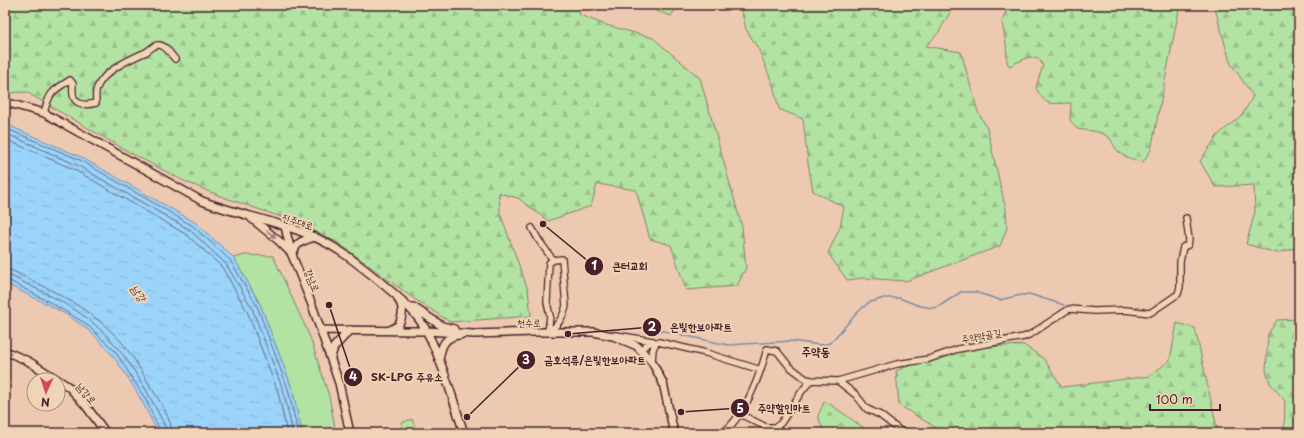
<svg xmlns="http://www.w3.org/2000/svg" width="1304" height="438" font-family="'Playpen Sans','Poor Story',sans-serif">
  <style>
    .forest { fill: url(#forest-firs); stroke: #7e8167 }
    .park { fill: #b2e3a3; stroke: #7e8167 }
    .water { fill: url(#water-ripples); stroke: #7a8ca7 }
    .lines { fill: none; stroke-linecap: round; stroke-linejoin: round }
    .shore { stroke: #6a677e; stroke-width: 1 }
    .stream { stroke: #7a8ca7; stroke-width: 1.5 }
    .minor-casing { stroke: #4a1f2b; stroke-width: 8 }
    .tertiary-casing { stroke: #4a1f2b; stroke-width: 10 }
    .minor { stroke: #efd4b6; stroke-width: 5.5 }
    .tertiary { stroke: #efd4b6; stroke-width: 7 }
    .oneway { fill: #9c7a70 }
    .labels { text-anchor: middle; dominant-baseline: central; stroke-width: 4; stroke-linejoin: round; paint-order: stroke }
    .street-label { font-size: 10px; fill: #4a1f2b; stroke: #efd4b6 }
    .water-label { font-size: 11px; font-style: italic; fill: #563a4a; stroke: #efd4b6 }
    .quarter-label { font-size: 12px; font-weight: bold; fill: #4a1f2b; stroke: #efd4b6 }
    .leader { fill: none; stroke: #4a1f2b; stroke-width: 1.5 }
    .callout-dot { fill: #4a1f2b; stroke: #efd4b6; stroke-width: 1.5 }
    .mark-label { font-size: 12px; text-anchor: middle; font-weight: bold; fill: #fff }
    .callout-label { font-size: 11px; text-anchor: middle; font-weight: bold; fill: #4a1f2b; stroke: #efd4b6; stroke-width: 4; stroke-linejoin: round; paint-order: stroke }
  </style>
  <defs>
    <pattern id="forest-firs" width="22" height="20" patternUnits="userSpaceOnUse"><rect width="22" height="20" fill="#b2e3a3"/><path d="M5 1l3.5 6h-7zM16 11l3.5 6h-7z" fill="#9bc28c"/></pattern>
    <pattern id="water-ripples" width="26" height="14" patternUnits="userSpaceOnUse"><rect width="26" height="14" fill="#9ad4fa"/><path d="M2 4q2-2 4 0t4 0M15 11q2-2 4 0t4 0" fill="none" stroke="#86b6d6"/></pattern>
  </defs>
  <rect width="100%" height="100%" fill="#eec9b1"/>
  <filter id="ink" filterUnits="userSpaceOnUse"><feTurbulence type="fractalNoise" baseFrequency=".025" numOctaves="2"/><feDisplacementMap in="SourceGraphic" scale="8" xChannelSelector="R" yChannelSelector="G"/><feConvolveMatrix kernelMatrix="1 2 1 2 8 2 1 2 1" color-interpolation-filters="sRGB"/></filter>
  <g filter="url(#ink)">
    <path class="forest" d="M5,5H578L580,15L606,25L653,38L700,78L742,227L746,268L737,286L686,290L671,245L650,239L636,190L597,184L591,206L548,221L518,198L499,193L500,213L528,290L531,316L450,322L413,298L337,242L290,220L220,196L184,181L129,152L26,92L5,93Z
      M639,5H678L671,16Z
      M740,5H954L939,32L926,46L961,52L978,112L987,128L1006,210L1007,228L1000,246L906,281L863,278L847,280L828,253L840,227L844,207L813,191L808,163L803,119L779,109L773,85L759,50L746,29Z
      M1008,5H1180L1151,150L1143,162C1132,159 1124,158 1116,149C1113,145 1112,139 1107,136C1098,130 1088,131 1077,129L1070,120L1071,103C1050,103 1047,108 1036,88L1039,77L1043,66L1039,59L1029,57L1009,66L1007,62L1006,44L1002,22Z
      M1214,5H1299V247L1277,253L1246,244L1255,212L1254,185L1215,187L1200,161L1218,135L1243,114L1253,96L1230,62Z
      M1299,319V433H1284L1285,401L1270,383L1266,371L1268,334L1277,320Z
      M1177,323L1195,328L1218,433H944L899,405L896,371L949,349L1024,345L1044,359L1062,387L1150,376L1170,360Z
      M824,402H827L871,433H824L818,416Z"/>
    <path class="park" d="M245,255L273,256L310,337L329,396L336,433H302L292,388L260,304L234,258Z
      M412,419L417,433H405L401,423Z"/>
    <path class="water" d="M5,124L81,157L196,223L234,258L260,304L292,388L302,433H158C139,394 118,354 83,326C61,309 29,296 5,283Z"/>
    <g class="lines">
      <path class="shore" d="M5,128L80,160L193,226L230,260L257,306L288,389L298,433
        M5,133L77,165L190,230L226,264L252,308L283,390L293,433
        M5,139L75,170L187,235L222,267L247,311L278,392L287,433
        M5,269L13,271C53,291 95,310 124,345C135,359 143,374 152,389C159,399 172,421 172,433
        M5,275L11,276C36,289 66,302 88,319C124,347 146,388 166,428V433
        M5,280H8L51,303L85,323L115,351L146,400L161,433"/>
      <path class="stream" d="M655,329L728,345L791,341L821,345L830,343L857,313L868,303L884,298H899L917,305L931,308L938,307L961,292H975L1000,300L1016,296L1029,294L1064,305"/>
      <g class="minor-casing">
        <path id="minor" d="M44,113C49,93 52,91 70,80L73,84C73,88 72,94 74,98C78,106 88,105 96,103C96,98 95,92 97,88C103,71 130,59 146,52C150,50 154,44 159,45C166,45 170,54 175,59
          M532,228L538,239L553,260
          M562,259L566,306C563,318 558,326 548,332L550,316L547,302L549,263L553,260Z
          M616,335L653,341
          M641,349L649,343L659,342L706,353L761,370
          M652,362L653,349L656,343L659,342
          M838,381L856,395L867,409L880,415L903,433
          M740,414L766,427H776L781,423L802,391L811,380
          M722,433C745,417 760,375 767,349L777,351L789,366L806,379L811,380L838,381L897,364L929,359L958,349L1024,337L1031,334L1069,309L1094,311L1125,310L1150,313L1178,294L1180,287V262L1183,247L1188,245L1189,240L1186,218"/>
      </g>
      <g class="tertiary-casing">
        <path id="tertiary" d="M5,102L44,113L202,201C236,214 273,220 307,234C334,244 356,262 378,280C396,295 415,310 426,330C442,360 453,400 464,433
          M251,218L279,241L291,253
          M285,227L292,255L312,305L339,383L350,433
          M292,255C297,241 302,241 315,237
          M413,307L442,326L454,329
          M321,330L427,331L474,334L535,332H593L613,336L637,346L652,362L663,383L674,433
          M390,330L398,326C403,317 404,307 398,299
          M5,351L28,361L69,387L86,406L106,433
          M331,357L334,347L350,330
          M439,360C441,347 444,336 460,335"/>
      </g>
      <use href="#minor" class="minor"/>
      <use href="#tertiary" class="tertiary"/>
    </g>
    <defs><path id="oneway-solid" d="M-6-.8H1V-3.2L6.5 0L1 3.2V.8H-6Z"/></defs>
    <use class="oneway" href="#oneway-solid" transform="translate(271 234) rotate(38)"/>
  </g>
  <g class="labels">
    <g class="street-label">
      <text transform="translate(298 221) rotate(18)">진주대로</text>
      <text transform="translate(313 280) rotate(68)">강남로</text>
      <text transform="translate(529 322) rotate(-1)">천수로</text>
      <text transform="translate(981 335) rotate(-10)">주약약골길</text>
      <text transform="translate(87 393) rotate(50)">남강로</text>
    </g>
    <g class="water-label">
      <text transform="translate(139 293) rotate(55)">남강</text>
    </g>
    <g class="quarter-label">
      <text x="816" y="351">주약동</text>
    </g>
  </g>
  <path class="leader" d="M543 224L594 266M568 334L652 327M467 417L526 360M329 305L353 377M681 412L740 408"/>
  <g class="callout-dot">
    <circle cx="543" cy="224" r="4"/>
    <circle cx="568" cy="334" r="4"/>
    <circle cx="467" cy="417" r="4"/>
    <circle cx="329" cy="305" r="4"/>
    <circle cx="681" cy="412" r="4"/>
    <circle cx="594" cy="266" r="10"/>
    <circle cx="652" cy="327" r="10"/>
    <circle cx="526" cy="360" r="10"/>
    <circle cx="353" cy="377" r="10"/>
    <circle cx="740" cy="408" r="10"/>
  </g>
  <g class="mark-label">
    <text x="594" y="270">1</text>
    <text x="652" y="331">2</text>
    <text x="526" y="364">3</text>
    <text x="353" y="381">4</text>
    <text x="740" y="413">5</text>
  </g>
  <g class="callout-label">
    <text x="630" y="270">큰터교회</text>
    <text x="701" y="331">은빛한보아파트</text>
    <text x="595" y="364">금호석류/은빛한보아파트</text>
    <text x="407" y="381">SK-LPG 주유소</text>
    <text x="784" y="412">주약할인마트</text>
  </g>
  <rect width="1304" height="438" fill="none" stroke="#efd4b6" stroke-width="20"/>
  <rect x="10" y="10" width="1284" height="418" fill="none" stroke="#4a1f2b" stroke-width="1.5" filter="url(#ink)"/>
  <g transform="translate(46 392) rotate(183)"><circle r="19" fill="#efd4b6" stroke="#ad8c7e"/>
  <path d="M0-3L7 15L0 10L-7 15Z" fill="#d1495b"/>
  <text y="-6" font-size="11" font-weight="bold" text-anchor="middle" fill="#4a1f2b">N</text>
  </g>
  <path d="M1150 404v6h70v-6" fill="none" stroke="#4a1f2b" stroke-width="2"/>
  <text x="1156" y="404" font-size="12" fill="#4a1f2b" stroke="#efd4b6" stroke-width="3" paint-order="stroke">100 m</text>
</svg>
